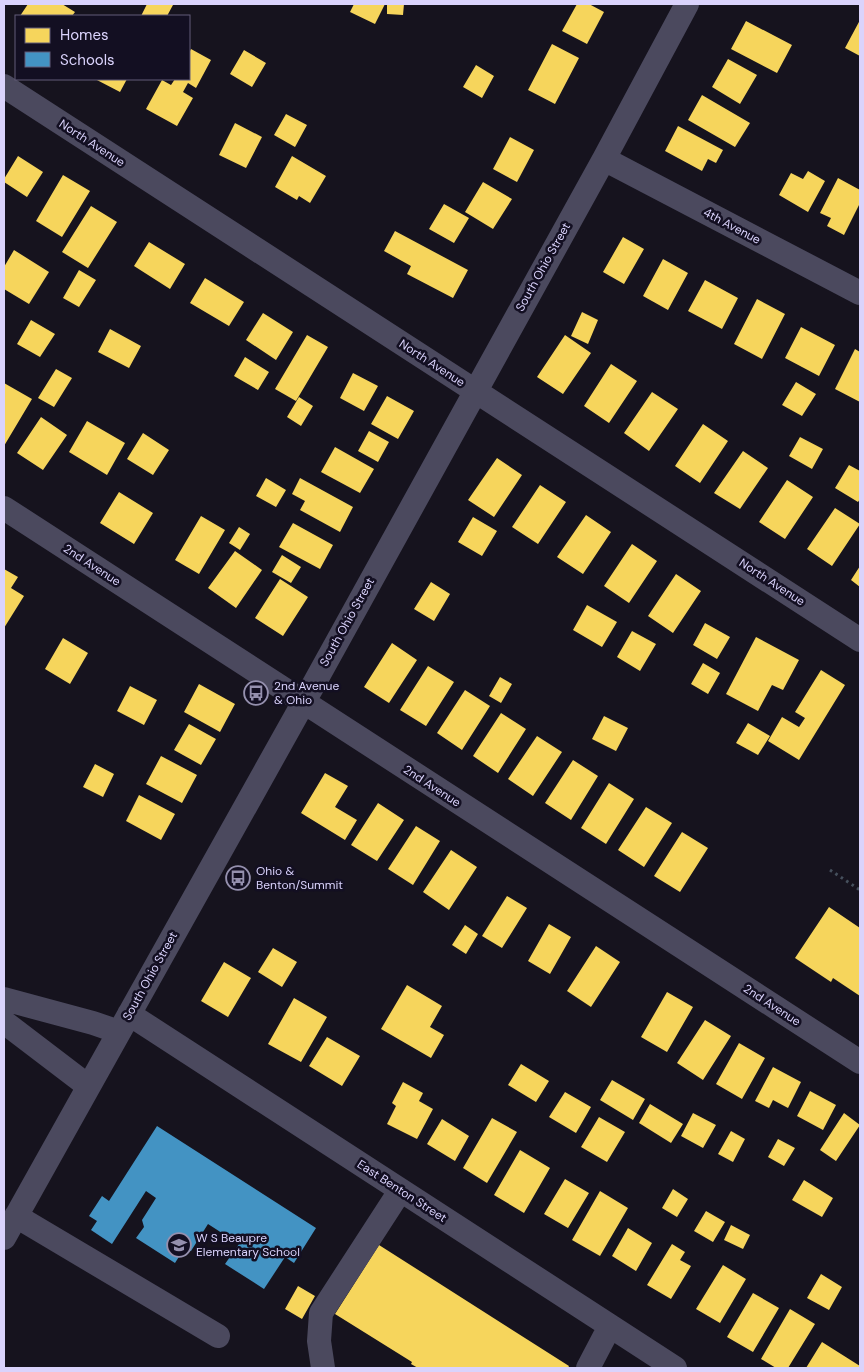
<svg xmlns="http://www.w3.org/2000/svg" width="864" height="1372" font-family="'DM Sans',sans-serif">
  <style>
    .homes { fill: #f6d55c }
    .schools { fill: #4393c3 }
    .lines { fill: none; stroke-linecap: round; stroke-linejoin: round }
    .path { stroke: #46505d; stroke-width: 3; stroke-dasharray: 2.5 4; stroke-linecap: butt }
    .minor { stroke: #4b495e; stroke-width: 24 }
    .labels { text-anchor: middle; dominant-baseline: central; stroke-width: 5; stroke-linejoin: round; paint-order: stroke }
    .street-label { font-size: 12px; fill: #dad3fc; stroke: #130f22 }
    .poi-label { font-size: 12px; fill: #dad3fc; stroke: #130f22; text-anchor: start }
  </style>
  <rect width="100%" height="100%" fill="#16131e"/>
  <path class="homes" d="M28,4H62L75,12L72,16H20Z
    M147,4H171L173,5L167,16H141Z
    M354,4H385L375,24L350,12Z
    M387,4H404L403,15L387,14Z
    M577,4H589L604,12L587,44L562,31Z
    M860,20V56L845,48Z
    M746,21L792,45L777,73L731,49Z
    M552,44L579,58L555,104L528,90Z
    M191,49L211,60L196,88L188,83L183,92L193,98L177,126L146,109L162,80L171,85L175,79H189V53Z
    M244,50L266,63L252,87L230,74Z
    M728,59L757,75L740,104L712,87Z
    M476,65L494,76L482,98L463,87Z
    M95,79H127L120,92Z
    M702,95L750,123L735,147L688,120Z
    M286,114L307,125L295,147L274,135Z
    M235,123L262,137L246,168L219,155Z
    M678,126L723,150L716,163L708,159L702,171L665,151Z
    M510,137L534,150L517,182L493,169Z
    M18,156L43,172L27,197L4,182V179Z
    M292,156L326,176L310,203L299,196L297,200L275,187Z
    M808,171L825,181L808,212L779,195L791,173L803,179Z
    M63,175L90,191L62,237L36,221Z
    M838,178L860,190V203L844,235L827,226L831,218L820,213Z
    M483,182L512,199L493,229L465,212Z
    M444,204L469,218L454,243L429,229Z
    M91,206L117,222L88,268L62,252Z
    M395,231L468,270L453,298L407,274L411,266L384,251Z
    M623,237L644,249L624,284L603,272Z
    M149,242L185,264L170,289L134,266Z
    M14,250L49,272L29,304L4,289V267Z
    M663,259L688,273L668,310L643,296Z
    M79,270L96,280L79,307L63,298Z
    M205,278L244,302L229,326L190,303Z
    M705,280L738,298L722,329L688,311Z
    M757,299L785,314L762,359L734,344Z
    M582,312L598,320L588,344L571,336Z
    M263,313L293,332L276,360L246,340Z
    M31,320L55,334L40,357L17,344Z
    M801,327L835,345L819,376L785,358Z
    M110,329L141,346L129,368L98,352Z
    M307,335L328,347L296,401L275,389Z
    M565,335L591,353L563,394L537,377Z
    M855,349L860,352V402L835,389Z
    M245,357L269,372L258,390L234,376Z
    M611,364L637,381L609,423L584,406Z
    M56,369L72,378L54,407L38,398Z
    M353,373L378,386L364,411L340,398Z
    M796,382L816,394L802,416L782,405Z
    M4,383L32,399L4,446Z
    M652,392L678,409L649,451L624,433Z
    M387,396L414,411L398,439L371,424Z
    M299,397L313,406L301,426L287,417Z
    M41,417L67,435L43,470L17,453Z
    M87,421L125,443L107,475L69,452Z
    M703,424L728,441L700,483L675,466Z
    M369,431L389,442L378,462L358,451Z
    M143,433L169,450L153,475L127,459Z
    M800,437L823,449L812,469L789,456Z
    M335,447L374,469L360,493L321,472Z
    M743,451L768,468L740,509L714,493Z
    M497,458L522,475L494,517L468,500Z
    M849,465L860,471V499L858,502L835,488Z
    M266,478L286,490L276,507L256,496Z
    M300,478L353,507L340,532L300,510L305,501L292,494Z
    M787,480L813,497L785,539L759,522Z
    M540,485L566,502L538,544L512,527Z
    M119,492L153,513L134,544L100,523Z
    M835,508L860,524L832,566L807,549Z
    M586,515L611,532L583,574L557,557Z
    M201,516L225,530L199,574L175,560Z
    M473,517L497,531L482,556L458,542Z
    M293,523L333,545L320,569L279,547Z
    M239,527L250,534L240,550L229,543Z
    M632,544L657,561L629,603L604,586Z
    M235,551L262,570L236,608L208,588Z
    M282,555L301,567L291,583L272,572Z
    M860,566V587L851,580Z
    M4,569L18,577L11,588L24,596L4,628Z
    M676,574L701,591L673,633L648,616Z
    M280,579L308,597L283,636L255,618Z
    M431,582L450,594L434,621L414,609Z
    M587,605L617,622L602,647L573,630Z
    M705,623L730,637L717,659L693,645Z
    M632,631L656,644L640,671L617,657Z
    M756,637L799,660L783,690L772,685L758,711L726,694Z
    M63,638L88,653L70,684L45,669Z
    M392,643L417,660L389,703L364,687Z
    M703,663L720,673L708,694L691,684Z
    M428,666L454,682L426,726L400,710Z
    M821,670L845,685L799,760L768,741L782,717L799,727L805,718L795,712Z
    M500,677L512,684L501,703L489,696Z
    M199,684L235,704L220,732L184,712Z
    M130,686L157,700L144,725L117,711Z
    M465,690L490,706L462,750L437,733Z
    M501,713L526,729L498,773L473,756Z
    M604,716L628,728L616,751L592,739Z
    M748,723L770,736L758,755L736,743Z
    M189,724L216,739L201,765L174,750Z
    M537,736L562,752L533,796L508,779Z
    M161,756L197,775L182,803L146,784Z
    M573,760L598,776L571,820L545,803Z
    M95,764L114,774L103,797L83,787Z
    M325,773L348,786L335,807L357,820L345,840L301,813Z
    M609,783L634,799L606,844L581,828Z
    M139,795L175,814L161,840L126,821Z
    M378,803L404,820L377,861L351,845Z
    M646,807L672,823L644,867L618,850Z
    M416,826L440,841L413,885L388,869Z
    M682,832L708,848L680,892L654,876Z
    M451,850L477,867L449,910L423,892Z
    M507,896L527,908L502,948L482,936Z
    M829,907L860,928V996L833,978L831,982L795,958Z
    M549,924L571,937L550,974L528,961Z
    M465,925L478,934L466,954L452,945Z
    M596,946L620,962L591,1007L567,991Z
    M273,948L297,962L282,987L258,972Z
    M224,962L251,978L228,1017L201,1001Z
    M407,985L442,1006L430,1027L444,1035L431,1058L381,1029Z
    M667,992L693,1007L667,1052L641,1037Z
    M294,998L327,1017L301,1062L268,1044Z
    M705,1020L731,1036L703,1080L677,1063Z
    M327,1037L360,1056L342,1086L309,1066Z
    M739,1043L765,1058L742,1099L716,1084Z
    M521,1064L549,1081L536,1102L508,1085Z
    M773,1067L801,1082L788,1108L773,1100L769,1108L755,1101Z
    M612,1080L645,1099L633,1120L600,1100Z
    M403,1082L423,1093L419,1101L433,1109L417,1139L387,1124L396,1106L392,1103Z
    M810,1091L836,1105L823,1130L797,1116Z
    M565,1092L591,1107L576,1133L549,1117Z
    M650,1104L683,1124L671,1143L639,1123Z
    M693,1113L716,1125L703,1148L681,1136Z
    M844,1113L860,1125L836,1161L820,1150Z
    M599,1117L625,1132L607,1162L581,1147Z
    M492,1118L517,1132L487,1183L463,1168Z
    M442,1119L469,1136L455,1161L427,1144Z
    M731,1131L745,1139L733,1162L718,1154Z
    M778,1139L795,1148L784,1166L768,1157Z
    M520,1150L550,1168L524,1213L494,1195Z
    M565,1179L589,1193L568,1228L544,1214Z
    M804,1180L833,1198L822,1217L792,1200Z
    M673,1189L688,1199L677,1217L662,1208Z
    M600,1191L628,1208L600,1256L572,1240Z
    M706,1211L725,1222L713,1242L694,1231Z
    M731,1225L750,1235L743,1249L724,1240Z
    M628,1228L652,1243L636,1271L612,1256Z
    M672,1244L685,1252L680,1260L691,1266L671,1299L647,1285Z
    M379,1245L569,1366L568,1368H418L411,1364L412,1362L335,1314Z
    M723,1265L746,1279L720,1323L696,1309Z
    M821,1274L842,1287L829,1310L807,1298Z
    M298,1286L315,1296L302,1319L285,1309Z
    M753,1293L779,1308L753,1352L727,1337Z
    M790,1309L815,1324L788,1368H776L761,1359Z
    M822,1342L860,1366V1368H806Z"/>
  <path class="schools" d="M157,1126L316,1228L294,1263L285,1257L264,1289L225,1264L239,1244L208,1224L191,1251L182,1252L175,1263L136,1238L144,1227L142,1220L156,1198L146,1191L112,1244L91,1230L97,1221L89,1216L102,1196L109,1201Z"/>
  <g class="lines">
    <path class="path" d="M830,870L860,890"/>
    <path class="minor" d="M4,86L860,640
      M604,159L860,293
      M4,508L860,1062
      M4,999L93,1023L119,1032
      M129,1014L675,1368
      M4,1022L88,1086
      M16,1216L218,1336
      M4,1238L315,682L604,159L687,4
      M323,1368L319,1341L321,1313L400,1191
      M588,1368L610,1326"/>
  </g>
  <defs>
    <g id="bus-ring" transform="scale(1.25)"><circle r="9.5" fill="#130f22" stroke="#9590ae" stroke-width="1.5"/><path d="M-5-6H5V4H4V6H2V4H-2V6H-4V4H-5ZM-3.5-4V0h7V-4ZM-3.5 1.2v1.5H-2V1.2ZM2 1.2v1.5H3.5V1.2Z" fill="#9590ae"/></g>
    <g id="school-ring" transform="scale(1.25)"><circle r="9.5" fill="#130f22" stroke="#9590ae" stroke-width="1.5"/><path d="M0-5L7-2L0 1L-7-2ZM-4 1L0 2.5L4 1V4Q0 6-4 4Z" fill="#9590ae"/></g>
  </defs>
  <g fill-rule="evenodd">
    <use href="#bus-ring" x="256" y="693"/>
    <use href="#bus-ring" x="238" y="878"/>
    <use href="#school-ring" x="179" y="1245"/>
  </g>
  <g class="labels">
    <g class="street-label">
      <text transform="translate(92 143) rotate(33)">North Avenue</text>
      <text transform="translate(732 226) rotate(28)">4th Avenue</text>
      <text transform="translate(543 267) rotate(-61)">South Ohio Street</text>
      <text transform="translate(432 363) rotate(33)">North Avenue</text>
      <text transform="translate(92 565) rotate(33)">2nd Avenue</text>
      <text transform="translate(772 582) rotate(33)">North Avenue</text>
      <text transform="translate(347 622) rotate(-61)">South Ohio Street</text>
      <text transform="translate(432 786) rotate(33)">2nd Avenue</text>
      <text transform="translate(150 976) rotate(-61)">South Ohio Street</text>
      <text transform="translate(772 1005) rotate(33)">2nd Avenue</text>
      <text transform="translate(402 1191) rotate(33)">East Benton Street</text>
    </g>
    <g class="poi-label">
      <text x="274" y="686">2nd Avenue<tspan x="274" dy="14">&amp; Ohio</tspan></text>
      <text x="256" y="871">Ohio &amp;<tspan x="256" dy="14">Benton/Summit</tspan></text>
      <text x="196" y="1238">W S Beaupre<tspan x="196" dy="14">Elementary School</tspan></text>
    </g>
  </g>
  <rect width="864" height="1372" fill="none" stroke="#dad3fc" stroke-width="10"/>
  <rect x="15" y="15" width="175" height="65" fill="#130f22" stroke="#635d79"/>
  <rect x="25" y="28" width="25" height="15" fill="#f6d55c" stroke="#635d79"/>
  <text x="60" y="40" font-size="15" fill="#dad3fc">Homes</text>
  <rect x="25" y="52" width="25" height="15" fill="#4393c3" stroke="#635d79"/>
  <text x="60" y="65" font-size="15" fill="#dad3fc">Schools</text>
</svg>
